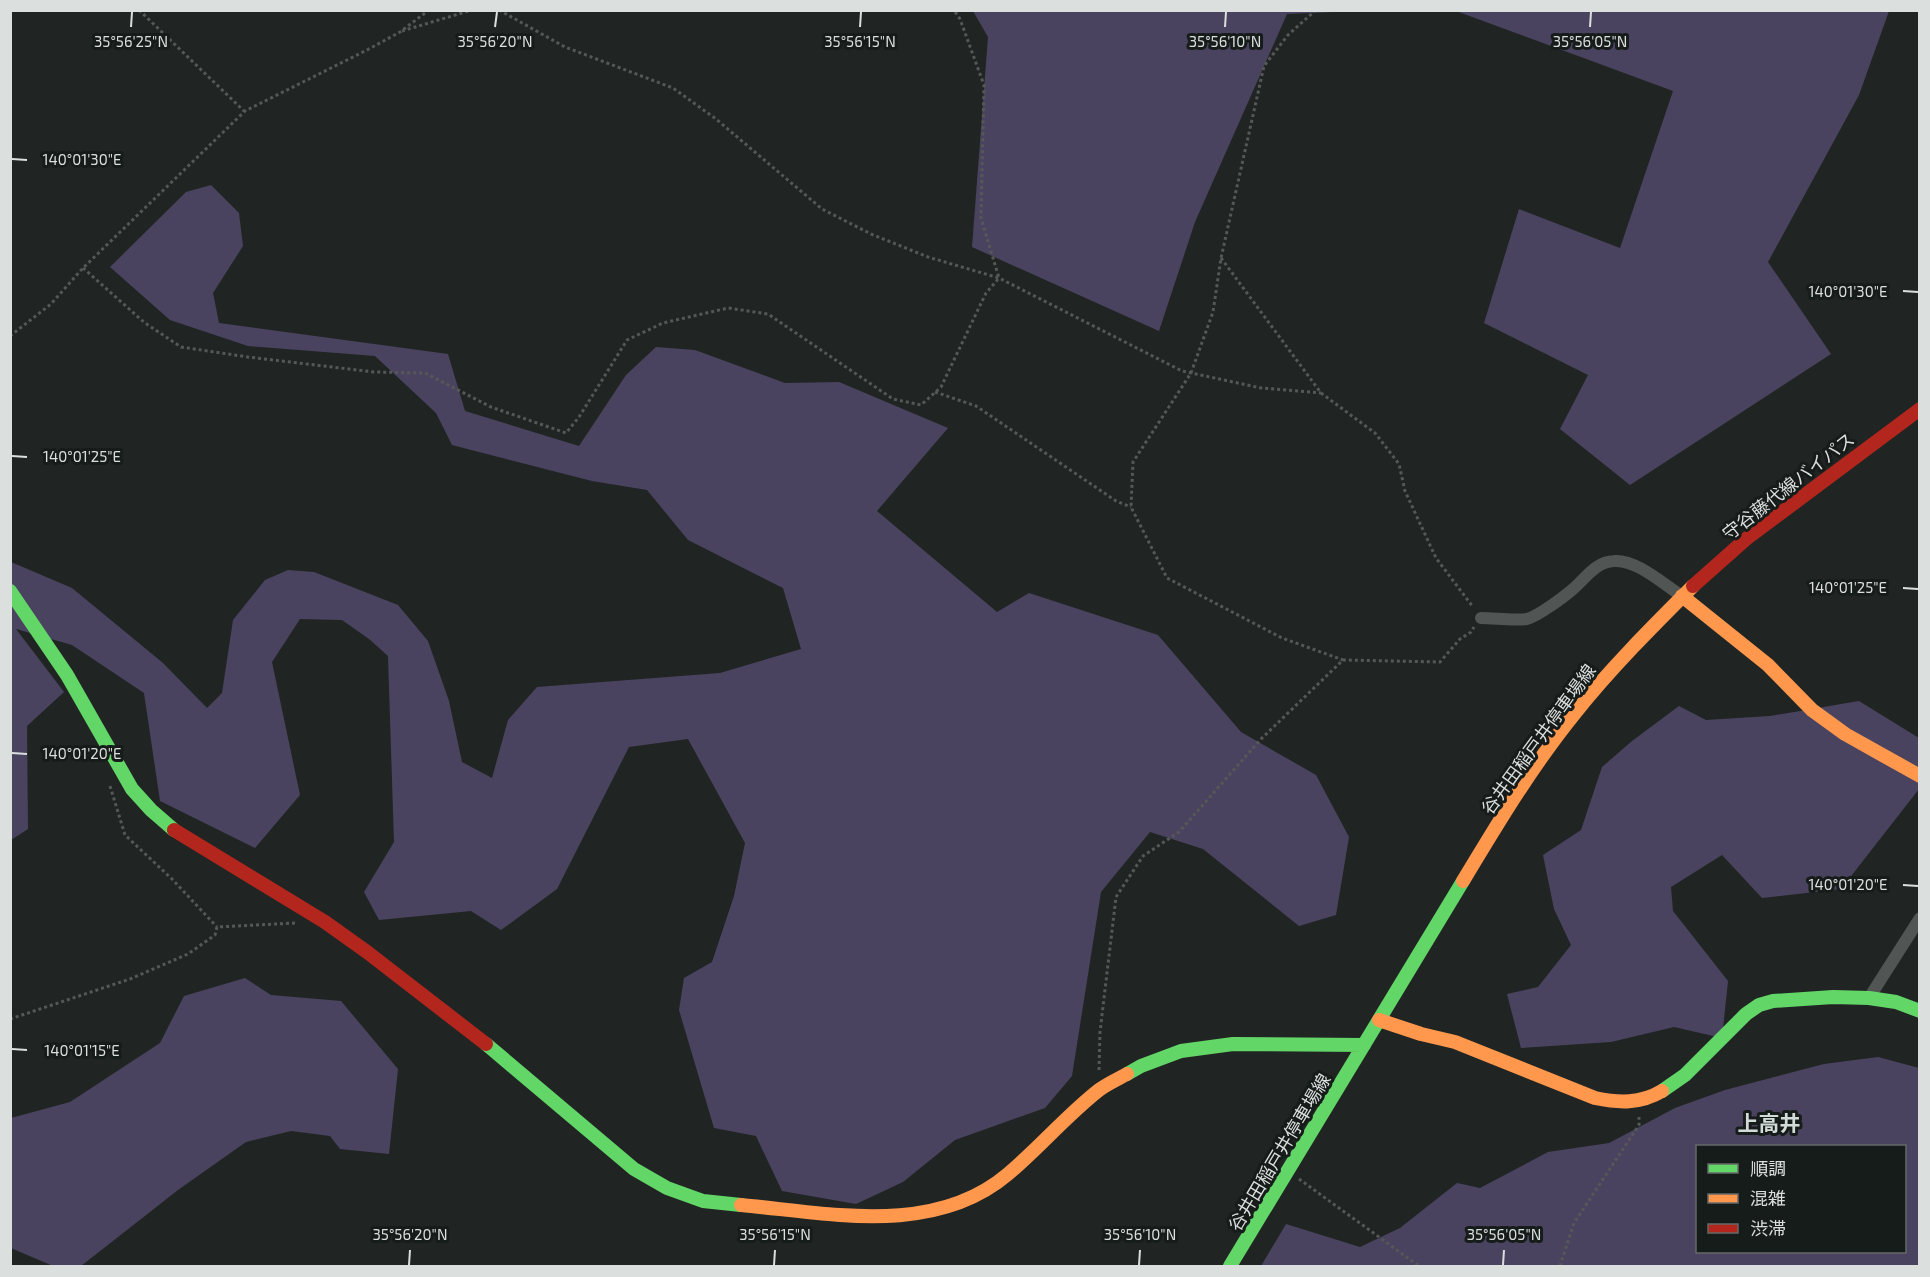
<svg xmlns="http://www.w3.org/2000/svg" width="1930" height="1277" font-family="'Exo 2','Noto Sans JP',sans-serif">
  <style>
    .forest { fill: #4a435f; fill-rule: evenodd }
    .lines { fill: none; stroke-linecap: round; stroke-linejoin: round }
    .path { stroke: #565857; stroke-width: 3; stroke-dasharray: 3 3; stroke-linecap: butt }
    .street { stroke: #515554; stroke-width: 12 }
    .fast { stroke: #63d668; stroke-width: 14 }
    .slow { stroke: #ff974d; stroke-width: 14 }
    .jam { stroke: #b3261e; stroke-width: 14 }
    .ticks { fill: none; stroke: #dbdfde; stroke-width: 2 }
    .labels { text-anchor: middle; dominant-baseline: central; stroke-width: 6; stroke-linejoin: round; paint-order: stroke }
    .street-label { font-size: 18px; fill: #dbdfde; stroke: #161c1a }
    .quarter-label { font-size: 21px; font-weight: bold; fill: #d2dbd7; stroke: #161c1a }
    .ticks-label { font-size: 15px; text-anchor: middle; fill: #dbdfde; stroke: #161c1a; stroke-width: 6; stroke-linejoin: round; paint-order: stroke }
  </style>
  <rect width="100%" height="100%" fill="#202523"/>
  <path class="forest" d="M973,11H1358L1287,14L1195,222L1159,331L972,247L988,37Z
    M1456,11H1889L1859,95L1768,262L1831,354L1630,485L1560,429L1588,375L1484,323L1519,209L1620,248L1673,91Z
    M211,185L239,213L243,246L213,293L219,323L448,354L465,411L579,446L626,375L656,347L695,350L785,383L839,382L948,428L877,511L997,612L1029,593L1158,635L1241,732L1316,775L1349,837L1336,915L1299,926L1203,849L1150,832L1101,892L1072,1076L1045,1108L955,1140L903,1182L856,1204L782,1191L756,1136L714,1128L679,1010L684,978L712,962L734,896L745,843L688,739L629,747L557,889L501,930L471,911L379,920L364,892L394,842L388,656L369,639L342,620L300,619L272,662L300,795L255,848L160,801L144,693L72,645L16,629L64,692L27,726L28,829L11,840V562L72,588L163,663L207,708L222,693L233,620L265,580L288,570L314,572L398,605L428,641L449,701L462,762L492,778L508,720L537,687L720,673L801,649L783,588L688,540L647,490L592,481L452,445L436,413L375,356L248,346L170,320L110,267L186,192Z
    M1859,701L1919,738V789L1841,889L1762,898L1722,855L1671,887L1673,911L1728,981L1722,1038L1674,1027L1611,1042L1521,1048L1507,994L1538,987L1571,945L1554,909L1543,855L1581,830L1602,767L1632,741L1679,706L1706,720L1770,716Z
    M245,978L271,995L341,1001L398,1069L389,1154L340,1149L330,1136L291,1131L246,1142L178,1190L81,1266H53L11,1248V1118L70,1102L160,1043L184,996Z
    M1878,1057L1919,1068V1266H1261L1286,1224L1360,1247L1400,1228L1457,1183L1480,1188L1548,1152L1609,1143L1675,1108L1725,1090L1824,1064ZM1904,1146V1252H1698V1146Z"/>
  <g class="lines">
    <path class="path" d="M139,10L244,111
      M499,10L565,47L673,88L716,119L822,209L871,234L928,257L999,278L1182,371L1261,388L1321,393
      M1316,10L1288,35L1264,66L1221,258L1213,312L1191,373L1133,462L1131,507L1167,578L1282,638L1343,660
      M402,31L472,10
      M1221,258L1321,393L1375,433L1399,464L1405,491L1436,558L1473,607
      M83,268L145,323L181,347L248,357L374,372L425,373L491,407L566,433L579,417L627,340L663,323L728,308L768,314L893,399L921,405L941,387L986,293L999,278L981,218L984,85L960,19L954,10
      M10,336L51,304L83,268L245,111L367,50L400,32L429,10
      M935,392L976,406L1116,501L1131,507
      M110,786L125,835L172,879L217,927
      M10,1019L130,979L188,954L215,935L217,927L296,923
      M1099,1070L1100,1032L1116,897L1143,856L1179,832L1260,740L1343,660L1440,662L1460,639L1471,632L1474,627
      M1299,1179L1419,1266
      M1560,1266L1574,1223L1639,1125V1117"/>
    <path class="street" d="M1481,618C1494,618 1514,621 1527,619C1538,616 1564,597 1573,589C1586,578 1595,562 1614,561C1636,559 1663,584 1682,596
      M1869,998L1920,918"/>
    <path class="fast" d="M10,591L67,675L132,789L151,810L174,830
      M486,1044L634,1169L667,1188L703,1201L741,1205
      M1127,1074L1141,1066L1181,1051L1233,1044L1364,1045
      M1662,1091L1685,1075L1746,1014L1759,1005L1773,1001L1833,997L1869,998L1896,1002L1920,1011
      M1230,1266L1463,881"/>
    <path class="slow" d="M1682,596L1768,665L1812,710L1845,734L1920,776
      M1463,881C1498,823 1532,766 1575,713C1611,668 1652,627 1693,586
      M1379,1020L1421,1034L1455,1042L1595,1098C1619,1103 1640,1104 1662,1091
      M741,1205C829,1213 934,1237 1008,1174C1040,1147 1067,1115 1099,1090C1107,1084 1118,1079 1127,1074"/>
    <path class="jam" d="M1693,586L1746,539L1920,409
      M174,830L325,922L367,952L486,1044"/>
  </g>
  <path class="ticks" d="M131,27L132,12M495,27L497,12M860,27L861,12M1225,27L1226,12M1590,27L1591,12M12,159L27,160M1903,291L1918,292M12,456L27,457M1903,588L1918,589M12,753L27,754M1903,885L1918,886M12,1049L27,1050M409,1265L410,1250M774,1265L775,1250M1139,1265L1140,1250M1503,1265L1504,1250"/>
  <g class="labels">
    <g class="street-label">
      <text transform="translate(1788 486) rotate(-38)">守谷藤代線バイパス</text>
      <text transform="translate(1538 739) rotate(-54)">谷井田稲戸井停車場線</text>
      <text transform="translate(1279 1152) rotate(-59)">谷井田稲戸井停車場線</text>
    </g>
    <g class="quarter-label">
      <text x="1769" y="1122">上高井</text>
    </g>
  </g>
  <g class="ticks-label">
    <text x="131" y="47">35°56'25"N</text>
    <text x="495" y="47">35°56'20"N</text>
    <text x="860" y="47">35°56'15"N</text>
    <text x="1225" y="47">35°56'10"N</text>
    <text x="1590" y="47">35°56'05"N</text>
    <text x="82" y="165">140°01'30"E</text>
    <text x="1848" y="297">140°01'30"E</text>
    <text x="82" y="462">140°01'25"E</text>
    <text x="1848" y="593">140°01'25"E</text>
    <text x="82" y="759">140°01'20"E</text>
    <text x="1848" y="890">140°01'20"E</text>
    <text x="82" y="1056">140°01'15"E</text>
    <text x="410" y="1240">35°56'20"N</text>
    <text x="775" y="1240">35°56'15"N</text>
    <text x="1140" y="1240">35°56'10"N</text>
    <text x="1504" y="1240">35°56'05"N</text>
  </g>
  <rect width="1930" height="1277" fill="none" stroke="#dbdfde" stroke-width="24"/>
  <rect x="1696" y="1145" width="210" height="108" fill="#161c1a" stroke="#656a68" stroke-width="1.5"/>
  <rect x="1708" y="1164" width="30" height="9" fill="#63d668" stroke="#656a68" stroke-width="1.5"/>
  <text x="1750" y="1175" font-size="18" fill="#dbdfde">順調</text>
  <rect x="1708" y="1194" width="30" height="9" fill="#ff974d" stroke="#656a68" stroke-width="1.5"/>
  <text x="1750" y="1205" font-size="18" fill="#dbdfde">混雑</text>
  <rect x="1708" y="1224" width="30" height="9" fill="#b3261e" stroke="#656a68" stroke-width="1.5"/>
  <text x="1750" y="1235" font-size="18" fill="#dbdfde">渋滞</text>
</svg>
